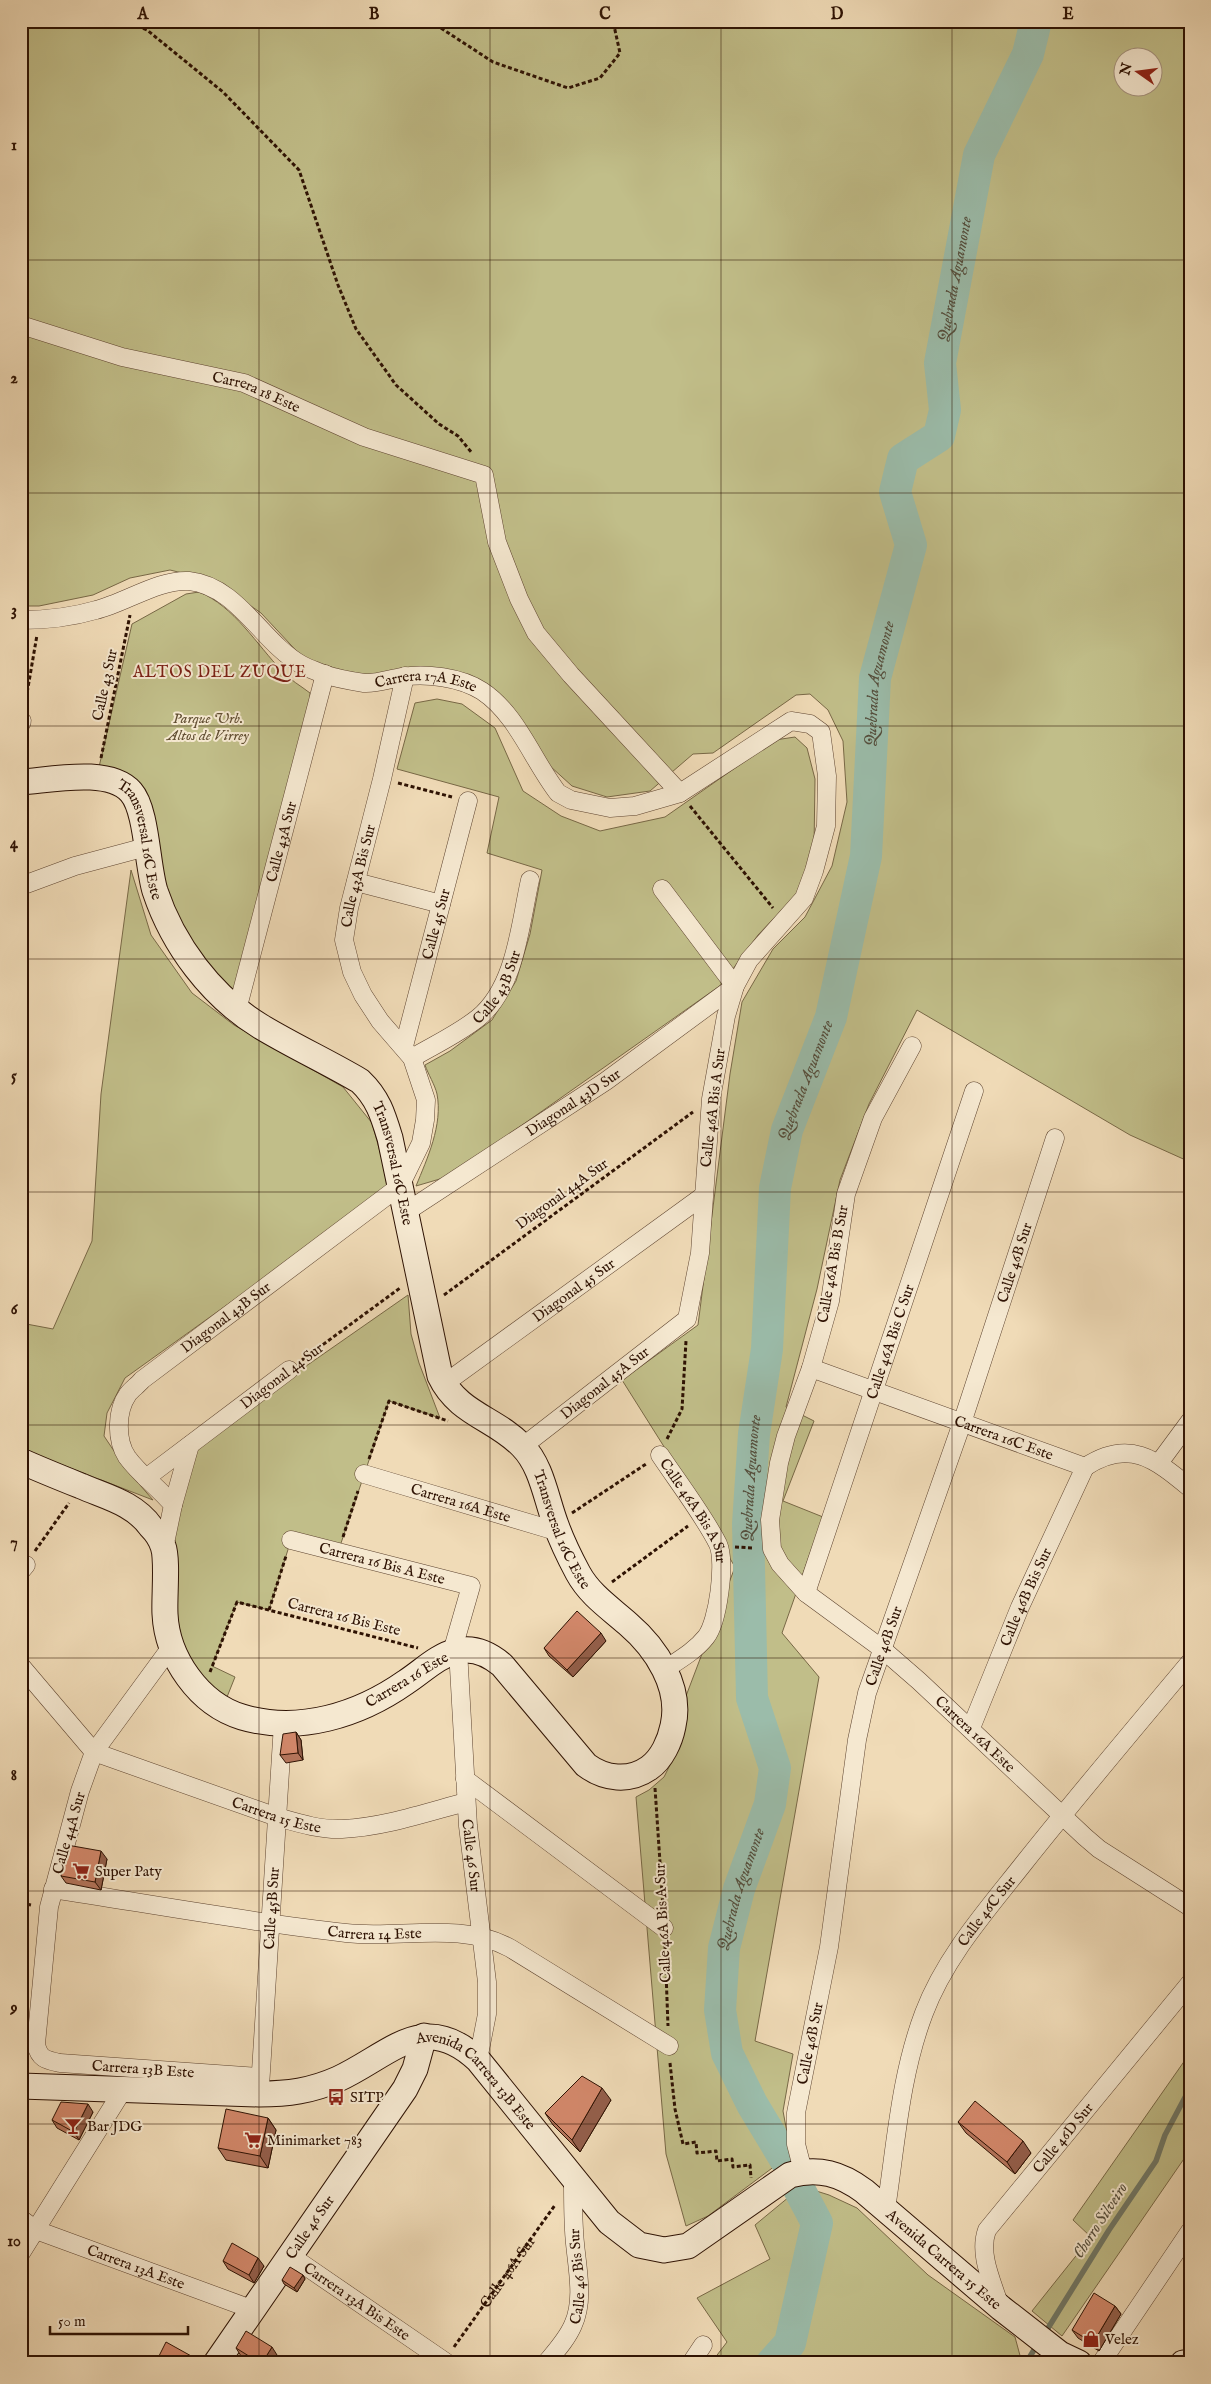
<svg xmlns="http://www.w3.org/2000/svg" width="1211" height="2384" font-family="'IM FELL English',serif">
  <style>
    .green { fill: #c1be89; stroke: #786846; fill-rule: evenodd }
    .lines { fill: none; stroke-linecap: round; stroke-linejoin: round }
    .stream { stroke: #6f7867; stroke-width: 5.5 }
    .river { stroke: #9bbcaa; stroke-width: 32 }
    .street-casing { stroke: #5e4430; stroke-width: 19 }
    .secondary-casing { stroke: #2e1203; stroke-width: 27 }
    .path { stroke: #2e1203; stroke-width: 3; stroke-dasharray: 4 2.5; stroke-linecap: butt }
    .street { stroke: #f5e8d0; stroke-width: 18 }
    .secondary { stroke: #f5e8d0; stroke-width: 25 }
    .wall { fill: #b5755c; stroke: #2e1203 }
    .shaded-wall { fill: #945f4b; stroke: #2e1203 }
    .building { fill: #d3886b; stroke: #2e1203 }
    .grid { fill: none; stroke: #2e1203; stroke-width: 1; stroke-opacity: 0.55 }
    .labels { text-anchor: middle; dominant-baseline: central; stroke-width: 4; stroke-linejoin: round; paint-order: stroke }
    .street-label { font-size: 15px; fill: #2e1203; stroke: #f5e8d0 }
    .park-label { font-size: 15px; font-style: italic; fill: #614e32; stroke: #f5e8d0 }
    .poi-label { font-size: 15px; fill: #2e1203; stroke: #f5e8d0; text-anchor: start }
    .water-label { font-size: 16px; font-style: italic; fill: #544e3d; stroke: #f5e8d0 }
    .neighbourhood-label { font-size: 16px; letter-spacing: 1px; fill: #7a1f14; stroke: #f5e8d0 }
    .neatline { fill: none; stroke: #2e1203; stroke-width: 2 }
    .grid-label { font-size: 16px; text-anchor: middle; font-weight: bold; fill: #2e1203 }
  </style>
  <rect width="100%" height="100%" fill="#f0dbb7"/>
  <filter id="stains"><feTurbulence type="fractalNoise" baseFrequency=".004" numOctaves="4"/><feColorMatrix values="0 0 0 0 .2 0 0 0 0 .09 0 0 0 0 .02 0 0 0 .5 -.17"/></filter>
  <radialGradient id="worn" r=".72"><stop offset=".6" stop-color="#630" stop-opacity="0"/><stop offset="1" stop-color="#630" stop-opacity=".3"/></radialGradient>
  <path class="green" d="M21,21H1190V1162L1130,1135L917,1010L869,1104L840,1180L817,1289L786,1407L814,1421L783,1501L823,1517L782,1633L819,1677L755,2041L793,2054L783,2111L791,2154L708,2216L686,2226L666,2154L636,1797L649,1790L664,1777L677,1751L684,1720L686,1696L735,1567L668,1453L622,1380L698,1325L730,1074L742,1002L773,949L805,917L832,866L847,802L843,741L828,710L810,694L796,695L713,753L693,754L650,791L607,797L572,786L550,766L510,706L402,672L347,676L305,660L261,613L215,581L170,570L130,578L93,595L39,606H21ZM1124,58H1154V88H1124Z
    M199,592C234,606 257,645 282,671C290,680 301,686 310,693V699L234,992L211,967L185,934L171,910L153,840L99,767L132,624L186,594Z
    M437,699L462,704L495,728L523,791L561,816L600,831L665,817L775,740L795,737L807,748L815,779L814,848L796,895L758,935L721,985L450,1176L416,1186C427,1159 443,1125 437,1094C435,1085 428,1074 425,1065L450,1051L492,1020L516,981L530,934L542,870L487,853L499,797L397,769L415,703Z
    M131,870L151,935L192,993L234,1025L343,1087L372,1123L390,1188L125,1378L107,1413L104,1436L126,1469L153,1500L21,1449V1323L53,1329L92,1241L101,1094Z
    M408,1295L411,1334L419,1363L440,1418L389,1401L338,1552L291,1540L269,1610L237,1602L212,1666L235,1677L227,1697L199,1678L184,1650L175,1607L172,1523L190,1447Z
    M1190,2053V2150L1062,2336L1032,2311L1091,2237L1073,2220Z
    M810,2189L829,2195L857,2208L928,2275L1015,2337L1022,2363H711L727,2342L697,2298L770,2259L755,2225L795,2192Z"/>
  <g class="lines">
    <path class="stream" d="M1045,2333L1109,2230L1156,2161L1165,2135L1190,2088
      M1026,2363L1037,2345"/>
    <g class="river">
      <path id="s1" d="M785,2159L752,2104L727,2053L720,2010L724,1948L739,1889L770,1804L775,1768L752,1698L748,1524L754,1434L767,1349L775,1188L787,1130L831,1017L866,856L875,678L911,545L895,492L903,459L939,436L945,410L940,363L979,155L1028,54L1036,21"/>
      <path d="M772,2363L790,2343L817,2223L799,2189"/>
    </g>
    <g class="street-casing">
      <g id="street">
        <path id="s3" d="M21,325L122,357L244,383L364,437L484,475L497,542L519,599L536,633L571,675L680,793"/>
        <path id="s4" d="M21,620C46,620 72,617 96,610C125,603 159,579 189,581C238,586 262,643 302,665C309,669 317,671 323,674C335,678 351,681 364,683C375,684 390,679 401,677C426,673 460,677 482,691C517,714 533,761 558,793L571,800L610,808L635,806L680,793L791,721L810,724L821,732L827,776L826,826L814,871L804,898L749,960L735,986L726,1016L711,1099L700,1253L687,1319L522,1447"/>
        <path d="M21,724L22,721"/>
        <path d="M356,882L441,904"/>
        <path d="M21,886L75,866L146,847"/>
        <path id="s5" d="M237,1010L325,674"/>
        <path id="s6" d="M404,1046L468,801"/>
        <path id="s7" d="M912,1046L873,1118L846,1194L830,1301L811,1368L786,1436L779,1463L770,1520L772,1549L780,1564L806,1593L881,1648L919,1681L1085,1837L1099,1849L1190,1907"/>
        <path id="s8" d="M412,1058C434,1045 458,1034 478,1018C516,987 520,924 530,880"/>
        <path id="s9" d="M406,1212L606,1081L735,986L662,889"/>
        <path id="s10" d="M811,1368L1085,1467C1129,1438 1155,1459 1190,1488"/>
        <path id="s11" d="M444,1384L703,1196"/>
        <path id="s12" d="M660,1455C678,1482 704,1516 718,1544C726,1562 718,1622 706,1637C695,1651 679,1660 664,1670"/>
        <path d="M1159,1463L1190,1421"/>
        <path id="s13" d="M364,1474L559,1532"/>
        <path d="M146,1478L289,1370"/>
        <path d="M173,1505L190,1445"/>
        <path id="s14" d="M291,1540L471,1586L452,1652"/>
        <path id="s15" d="M164,1548L173,1505C159,1488 140,1475 127,1457C116,1440 116,1411 128,1394C132,1389 138,1385 142,1380L400,1186L421,1143L425,1120L426,1100L412,1058L380,1021L363,995L352,972L344,940L349,908L382,779L405,676"/>
        <path d="M21,1571L26,1565"/>
        <path id="s16" d="M806,1593L974,1091"/>
        <path id="s17" d="M171,1647L94,1752L80,1791L49,1907L36,2044C39,2059 46,2060 60,2063L260,2077"/>
        <path id="s18" d="M458,1650L468,1826L487,1982V2014L478,2060"/>
        <path id="s19" d="M21,1666L94,1752L277,1817C298,1823 320,1830 342,1829C384,1827 425,1813 466,1802"/>
        <path id="s20" d="M971,1728L1020,1607L1085,1467"/>
        <path d="M465,1779L664,1928"/>
        <path id="s21" d="M53,1889C150,1904 248,1922 346,1933C400,1939 460,1921 510,1948L669,2046"/>
        <path id="s22" d="M260,2087L283,1724"/>
        <path id="s23" d="M803,2171L796,2144V2113L829,1947L857,1740L867,1693L962,1423L1055,1138"/>
        <path id="s24" d="M886,2209C896,2144 900,2076 924,2013C945,1957 987,1910 1024,1863C1078,1795 1134,1729 1190,1662"/>
        <path id="s25" d="M21,2219L36,2230L254,2310"/>
        <path d="M21,2253L123,2090"/>
        <path id="s26" d="M291,2256L447,2363"/>
        <path id="s27" d="M1000,2307C993,2283 978,2255 987,2230L1190,1983"/>
        <path id="s28" d="M546,2363C556,2351 567,2339 573,2325C586,2297 575,2260 574,2230C573,2214 573,2197 573,2180"/>
        <path d="M691,2363L703,2345"/>
        <path d="M1101,2363L1190,2231"/>
      </g>
    </g>
    <g class="secondary-casing">
      <g id="secondary">
        <path id="s29" d="M21,782C51,780 109,767 131,792C147,810 147,865 155,891C173,945 211,996 260,1026C293,1046 328,1062 360,1081C378,1098 383,1115 390,1138L440,1376C458,1414 495,1418 522,1446C542,1466 546,1499 556,1525C562,1542 570,1558 578,1573C590,1595 610,1608 628,1624C656,1648 682,1687 673,1726C670,1741 662,1759 649,1768C629,1782 605,1779 586,1765L502,1665C489,1654 474,1647 457,1651C437,1656 423,1671 406,1682C359,1715 299,1734 242,1717C199,1704 167,1658 165,1614C164,1598 168,1559 163,1546C161,1540 156,1532 151,1527C134,1503 106,1497 81,1486C61,1478 41,1470 21,1461"/>
        <path id="s30" d="M21,2086L259,2094C288,2094 311,2091 338,2079C390,2055 424,2009 478,2060L609,2222L639,2245L664,2250L688,2246L790,2175C819,2167 841,2174 864,2191L1001,2308L1060,2354L1079,2363"/>
        <path id="s31" d="M216,2363L405,2089L415,2069L424,2036"/>
        <path d="M1183,2363L1190,2362"/>
      </g>
    </g>
    <g class="path">
      <path d="M125,21L147,30L223,92L299,170L338,285L356,329L396,385L439,424L458,436L472,453"/>
      <path d="M430,21L493,62L568,88L600,78L620,53L613,21"/>
      <path d="M25,705L37,635"/>
      <path d="M101,758L130,615"/>
      <path d="M398,783L452,797"/>
      <path d="M690,806L773,908"/>
      <path d="M444,1295L693,1112"/>
      <path d="M302,1360L400,1288"/>
      <path d="M667,1439L682,1409L686,1341"/>
      <path d="M369,1459L389,1401L448,1421"/>
      <path d="M572,1513L646,1464"/>
      <path d="M343,1537L358,1491"/>
      <path d="M735,1547L754,1548"/>
      <path d="M35,1551L69,1503"/>
      <path d="M612,1582L688,1526"/>
      <path d="M269,1610L286,1556"/>
      <path d="M210,1672L237,1602L418,1648"/>
      <path d="M655,1788L663,1907"/>
      <path d="M21,1903L31,1905"/>
      <path d="M665,1945L668,2026"/>
      <path d="M670,2063L675,2109L683,2144L696,2142L697,2153L716,2151L717,2161L732,2159L733,2167L750,2165L751,2178"/>
      <path id="s2" d="M454,2347L555,2205"/>
    </g>
    <use href="#street" class="street"/>
    <use href="#secondary" class="secondary"/>
  </g>
  <path class="wall" d="M606,1641L573,1677L549,1656L544,1648Z
    M296,1732L301,1740L303,1760L286,1763L280,1755Z
    M107,1859L101,1890L66,1883L61,1876Z
    M611,2100L580,2152L553,2125L545,2113Z
    M93,2112L79,2140L57,2128L52,2120Z
    M268,2118L276,2130L268,2168L226,2160L218,2148Z
    M958,2122L1031,2153L1015,2174L966,2133Z
    M223,2261L264,2266L254,2283L228,2269Z
    M303,2275L305,2279L297,2292L284,2284L282,2280Z
    M1115,2306L1121,2314L1099,2351L1078,2338L1072,2330Z
    M236,2348L277,2355L273,2363H253L241,2356Z"/>
  <path class="shaded-wall" d="M601,1633L606,1641L573,1677L567,1670Z
    M296,1732L301,1740L303,1760L298,1753Z
    M101,1851L107,1859L101,1890L95,1882Z
    M602,2088L611,2100L580,2152L572,2140Z
    M88,2104L93,2112L79,2140L74,2132Z
    M268,2118L276,2130L268,2168L260,2156Z
    M1023,2141L1031,2153L1015,2174L1007,2162Z
    M258,2258L264,2266L254,2283L249,2275Z
    M303,2275L305,2279L297,2292L294,2288Z
    M1115,2306L1121,2314L1099,2351L1093,2343Z
    M272,2347L277,2355L273,2363H262Z
    M193,2357L197,2363H189Z"/>
  <path class="building" d="M577,1611L601,1633L567,1670L544,1648Z
    M296,1732L298,1753L280,1755L283,1734Z
    M67,1845L101,1851L95,1882L61,1876Z
    M582,2076L602,2088L572,2140L545,2113Z
    M975,2101L1023,2141L1007,2162L958,2122Z
    M61,2102L88,2104L74,2132L52,2120Z
    M226,2109L268,2118L260,2156L218,2148Z
    M232,2243L258,2258L249,2275L223,2261Z
    M290,2267L303,2275L294,2288L282,2280Z
    M1094,2293L1115,2306L1093,2343L1072,2330Z
    M246,2331L272,2347L262,2363H260L236,2348Z
    M166,2342L193,2357L189,2363H163L157,2360Z"/>
  <path class="grid" d="M259,21V2363M490,21V2363M721,21V2363M952,21V2363M21,260H1190M21,493H1190M21,726H1190M21,959H1190M21,1192H1190M21,1425H1190M21,1658H1190M21,1891H1190M21,2124H1190"/>
  <defs>
    <g id="supermarket-bare" transform="scale(1.35)"><path d="M-6-5.5h2.5l.6 2H6L4.5 2H-2.5L-4.4-4H-6ZM-1.5 3.2a1.3 1.3 0 1 0 .1 0ZM3 3.2a1.3 1.3 0 1 0 .1 0Z" fill="#8f2418" stroke="#f5e8d0" stroke-width="2.5" paint-order="stroke"/></g>
    <g id="bus-bare" transform="scale(1.35)"><path d="M-5-6H5V4H4V6H2V4H-2V6H-4V4H-5ZM-3.5-4V0h7V-4ZM-3.5 1.2v1.5H-2V1.2ZM2 1.2v1.5H3.5V1.2Z" fill="#8f2418" stroke="#f5e8d0" stroke-width="2.5" paint-order="stroke"/></g>
    <g id="bar-bare" transform="scale(1.35)"><path d="M-6-5H6L.8 .8V4.5H3.5V6h-7V4.5H-.8V.8Z" fill="#8f2418" stroke="#f5e8d0" stroke-width="2.5" paint-order="stroke"/></g>
    <g id="shop-bare" transform="scale(1.35)"><path d="M-5-2.5h2.3a2.7 3.5 0 0 1 5.4 0H5L5.5 6h-11ZM-1.5-2.5h3a1.5 2.3 0 0 0-3 0Z" fill="#8f2418" stroke="#f5e8d0" stroke-width="2.5" paint-order="stroke"/></g>
  </defs>
  <g fill-rule="evenodd">
    <use href="#supermarket-bare" x="81" y="1871"/>
    <use href="#bus-bare" x="336" y="2097"/>
    <use href="#bar-bare" x="73" y="2126"/>
    <use href="#supermarket-bare" x="253" y="2140"/>
    <use href="#shop-bare" x="1091" y="2339"/>
  </g>
  <g class="labels">
    <g class="street-label">
      <text stroke="none"><textPath href="#s3" startOffset="245">Carrera 18 Este</textPath></text>
      <text transform="translate(105 685) rotate(-78)">Calle 43 Sur</text>
      <text stroke="none"><textPath href="#s4" startOffset="445">Carrera 17A Este</textPath></text>
      <text stroke="none"><textPath href="#s5" startOffset="174">Calle 43A Sur</textPath></text>
      <text stroke="none"><textPath href="#s29" startOffset="162">Transversal 16C Este</textPath></text>
      <text stroke="none"><textPath href="#s15" startOffset="859">Calle 43A Bis Sur</textPath></text>
      <text stroke="none"><textPath href="#s6" startOffset="126">Calle 45 Sur</textPath></text>
      <text stroke="none"><textPath href="#s8" startOffset="114">Calle 43B Sur</textPath></text>
      <text stroke="none"><textPath href="#s9" startOffset="200">Diagonal 43D Sur</textPath></text>
      <text transform="translate(713 1108) rotate(-83)">Calle 46A Bis A Sur</text>
      <text stroke="none"><textPath href="#s29" startOffset="596">Transversal 16C Este</textPath></text>
      <text transform="translate(562 1194) rotate(-36)">Diagonal 44A Sur</text>
      <text stroke="none"><textPath href="#s23" startOffset="940">Calle 46B Sur</textPath></text>
      <text transform="translate(833 1264) rotate(-80)">Calle 46A Bis B Sur</text>
      <text stroke="none"><textPath href="#s11" startOffset="160">Diagonal 45 Sur</textPath></text>
      <text stroke="none"><textPath href="#s15" startOffset="301">Diagonal 43B Sur</textPath></text>
      <text stroke="none"><textPath href="#s16" startOffset="265">Calle 46A Bis C Sur</textPath></text>
      <text transform="translate(282 1376) rotate(-37)">Diagonal 44 Sur</text>
      <text transform="translate(605 1383) rotate(-38)">Diagonal 45A Sur</text>
      <text stroke="none"><textPath href="#s10" startOffset="205">Carrera 16C Este</textPath></text>
      <text stroke="none"><textPath href="#s13" startOffset="101">Carrera 16A Este</textPath></text>
      <text stroke="none"><textPath href="#s12" startOffset="66">Calle 46A Bis A Sur</textPath></text>
      <text stroke="none"><textPath href="#s29" startOffset="1016">Transversal 16C Este</textPath></text>
      <text stroke="none"><textPath href="#s14" startOffset="94">Carrera 16 Bis A Este</textPath></text>
      <text stroke="none"><textPath href="#s20" startOffset="142">Calle 46B Bis Sur</textPath></text>
      <text transform="translate(344 1617) rotate(14)">Carrera 16 Bis Este</text>
      <text stroke="none"><textPath href="#s23" startOffset="535">Calle 46B Sur</textPath></text>
      <text transform="translate(407 1680) rotate(-31)">Carrera 16 Este</text>
      <text stroke="none"><textPath href="#s7" startOffset="804">Carrera 16A Este</textPath></text>
      <text stroke="none"><textPath href="#s19" startOffset="306">Carrera 15 Este</textPath></text>
      <text transform="translate(69 1833) rotate(-74)">Calle 44A Sur</text>
      <text stroke="none"><textPath href="#s18" startOffset="206">Calle 46 Sur</textPath></text>
      <text stroke="none"><textPath href="#s22" startOffset="179">Calle 45B Sur</textPath></text>
      <text stroke="none"><textPath href="#s24" startOffset="320">Calle 46C Sur</textPath></text>
      <text transform="translate(663 1923) rotate(-93)">Calle 46A Bis A Sur</text>
      <text stroke="none"><textPath href="#s21" startOffset="325">Carrera 14 Este</textPath></text>
      <text stroke="none"><textPath href="#s23" startOffset="130">Calle 46B Sur</textPath></text>
      <text stroke="none"><textPath href="#s17" startOffset="546">Carrera 13B Este</textPath></text>
      <text stroke="none"><textPath href="#s30" startOffset="485">Avenida Carrera 13B Este</textPath></text>
      <text stroke="none"><textPath href="#s27" startOffset="199">Calle 46D Sur</textPath></text>
      <text stroke="none"><textPath href="#s31" startOffset="165">Calle 46 Sur</textPath></text>
      <text stroke="none"><textPath href="#s30" startOffset="1080">Avenida Carrera 15 Este</textPath></text>
      <text stroke="none"><textPath href="#s25" startOffset="125">Carrera 13A Este</textPath></text>
      <text stroke="none"><textPath href="#s2" startOffset="92">Calle 46A Sur</textPath></text>
      <text stroke="none"><textPath href="#s28" startOffset="96">Calle 46 Bis Sur</textPath></text>
      <text stroke="none"><textPath href="#s26" startOffset="80">Carrera 13A Bis Este</textPath></text>
    </g>
    <g class="park-label">
      <text x="208" y="718">Parque Urb.<tspan x="208" dy="17">Altos de Virrey</tspan></text>
    </g>
    <g class="poi-label">
      <text x="95" y="1871">Super Paty</text>
      <text x="350" y="2097">SITP</text>
      <text x="87" y="2126">Bar JDG</text>
      <text x="267" y="2140">Minimarket 783</text>
      <text x="1105" y="2339">Velez</text>
    </g>
    <g class="water-label">
      <text stroke="none"><textPath href="#s1" startOffset="1952">Quebrada Aguamonte</textPath></text>
      <text stroke="none"><textPath href="#s1" startOffset="1518">Quebrada Aguamonte</textPath></text>
      <text stroke="none"><textPath href="#s1" startOffset="1112">Quebrada Aguamonte</textPath></text>
      <text stroke="none"><textPath href="#s1" startOffset="708">Quebrada Aguamonte</textPath></text>
      <text stroke="none"><textPath href="#s1" startOffset="288">Quebrada Aguamonte</textPath></text>
      <text transform="translate(1101 2221) rotate(-57)">Chorro Silveiro</text>
    </g>
    <g class="neighbourhood-label">
      <text x="220" y="673">ALTOS DEL ZUQUE</text>
    </g>
  </g>
  <rect width="1211" height="2384" fill="none" stroke="#f0dbb7" stroke-width="55"/>
  <g transform="translate(1138 72) rotate(284)"><circle r="24" fill="#f5e8d0" stroke="#a5927e"/>
  <path d="M0-4L9 19L0 12L-9 19Z" fill="#8f2418"/>
  <text y="-8" font-size="14" font-weight="bold" text-anchor="middle" fill="#2e1203">N</text>
  </g>
  <path d="M50 2326v8h138v-8" fill="none" stroke="#2e1203" stroke-width="2.5"/>
  <text x="58" y="2326" font-size="15" fill="#2e1203" stroke="#f5e8d0" stroke-width="4" paint-order="stroke">50 m</text>
  <rect x="28" y="28" width="1156" height="2328" class="neatline"/>
  <g class="grid-label">
    <text x="143" y="19">A</text>
    <text x="374" y="19">B</text>
    <text x="605" y="19">C</text>
    <text x="837" y="19">D</text>
    <text x="1068" y="19">E</text>
    <text x="14" y="150">1</text>
    <text x="14" y="383">2</text>
    <text x="14" y="615">3</text>
    <text x="14" y="848">4</text>
    <text x="14" y="1081">5</text>
    <text x="14" y="1314">6</text>
    <text x="14" y="1547">7</text>
    <text x="14" y="1780">8</text>
    <text x="14" y="2013">9</text>
    <text x="14" y="2246">10</text>
  </g>
  <rect width="100%" height="100%" filter="url(#stains)"/>
  <rect width="100%" height="100%" fill="url(#worn)"/>
</svg>
